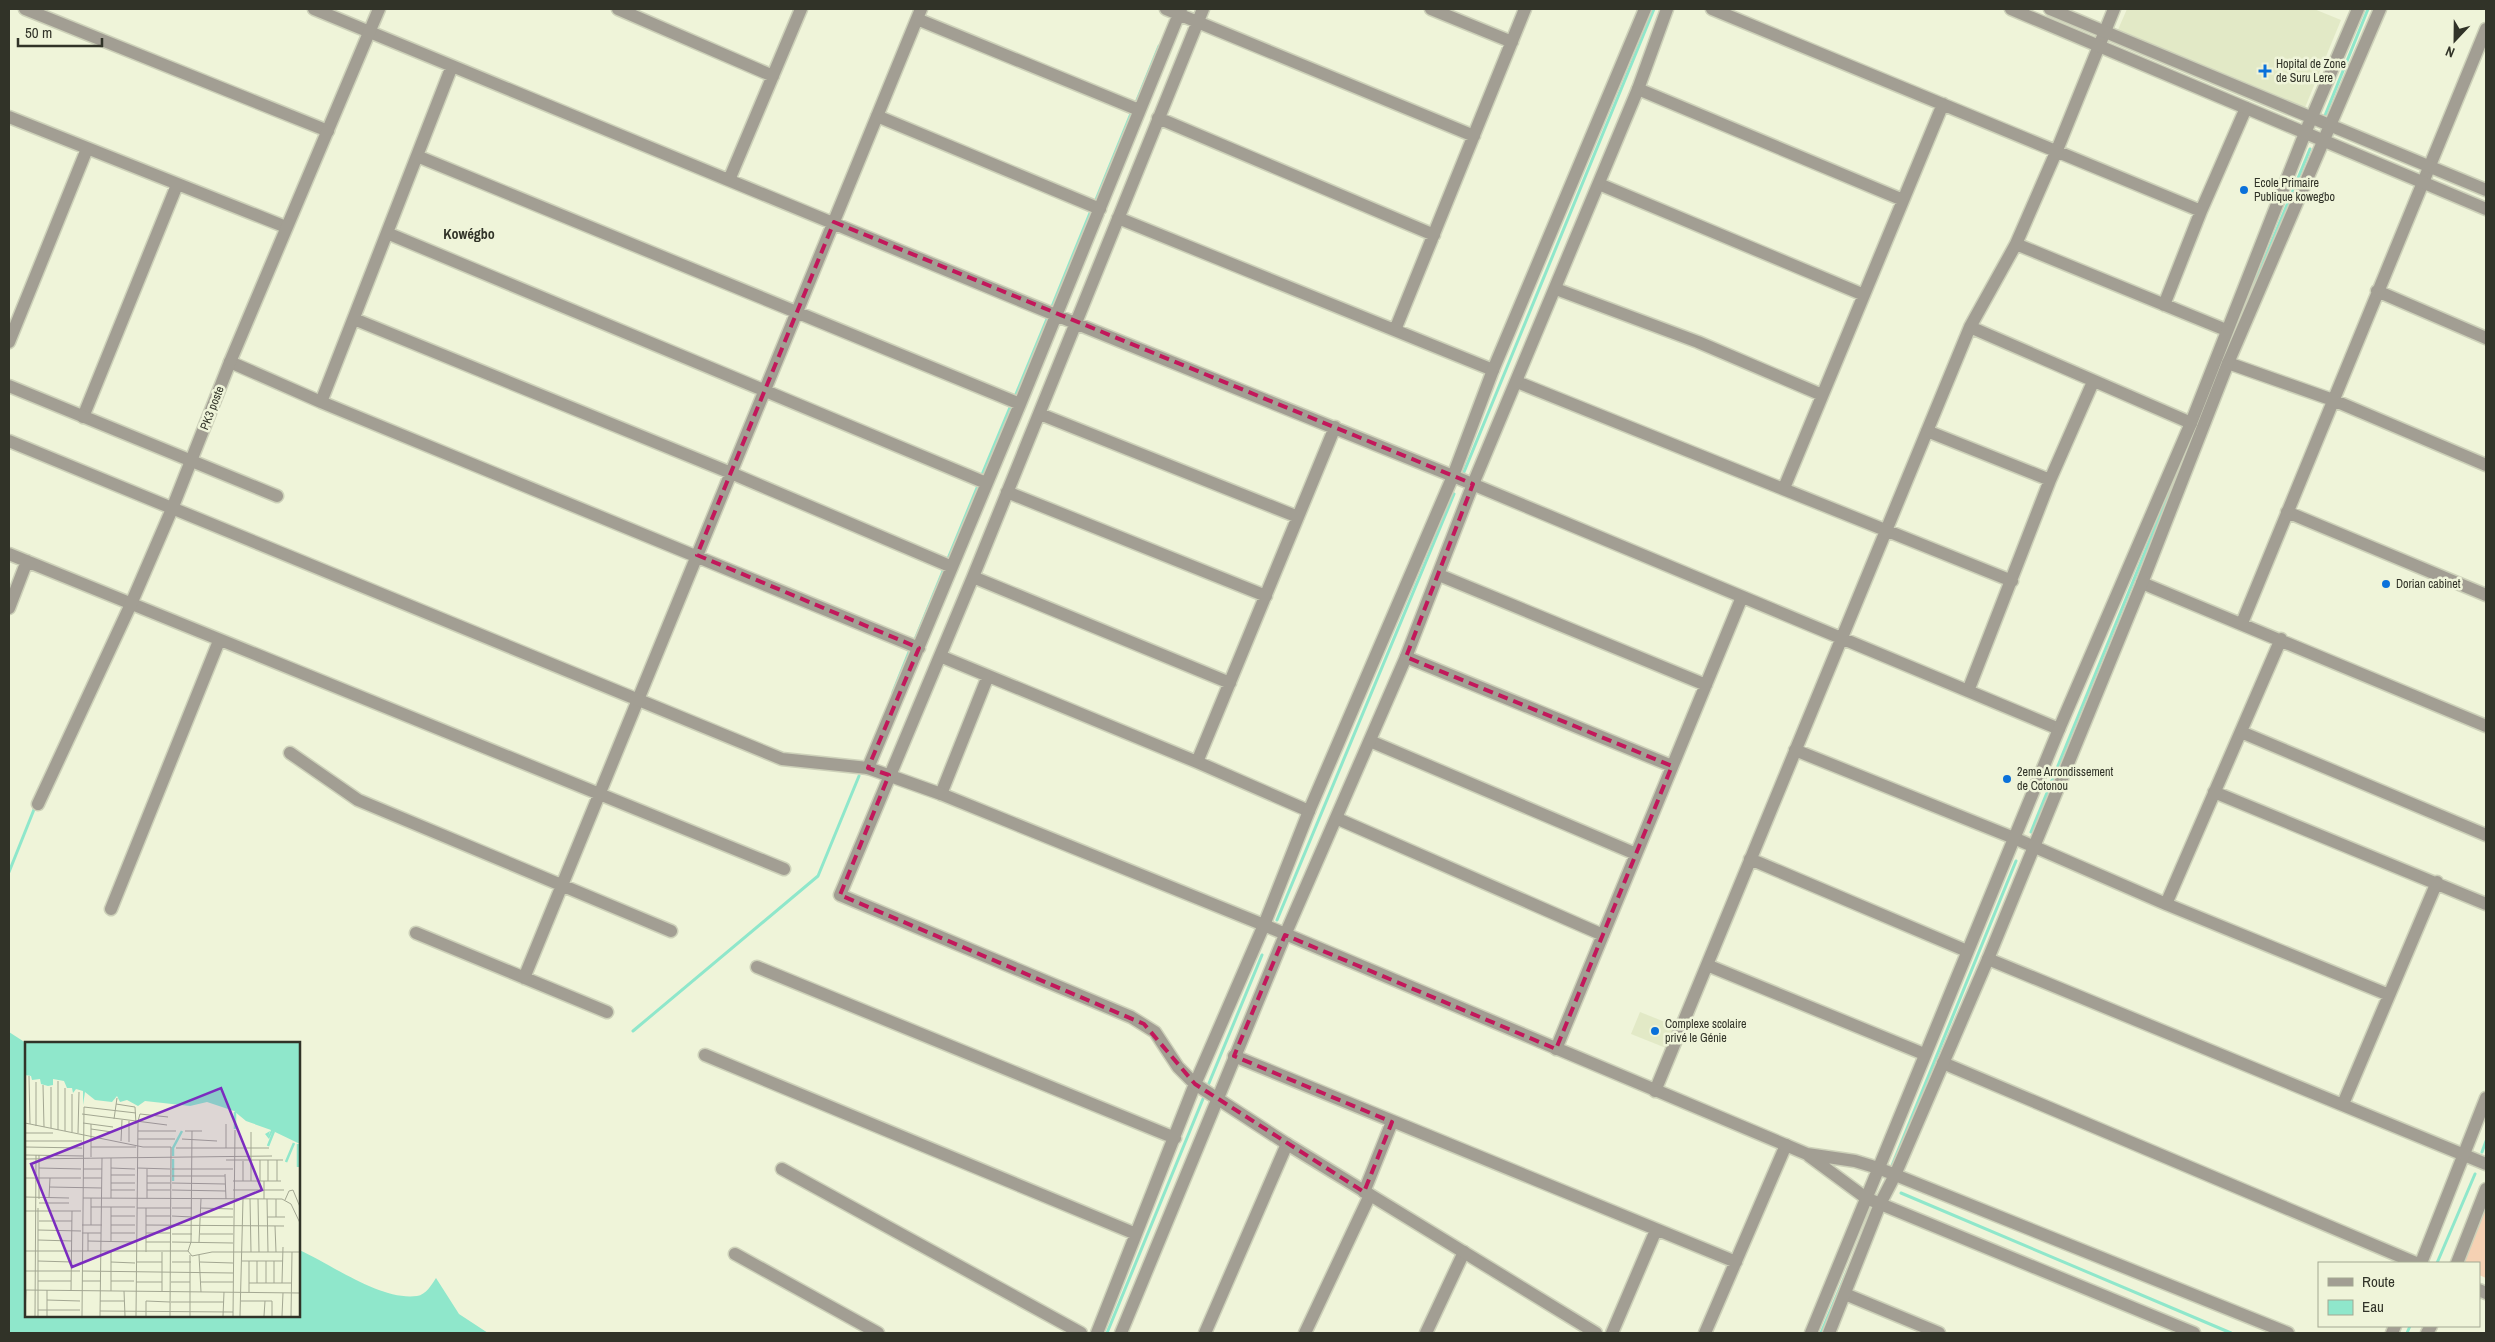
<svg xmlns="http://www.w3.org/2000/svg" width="2495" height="1342" font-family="'Archivo Narrow',sans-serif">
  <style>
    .built { fill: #e2e9c6 }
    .green { fill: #f5d1b3 }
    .water { fill: #8fe7cb }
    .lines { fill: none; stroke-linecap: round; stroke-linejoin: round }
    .stream { stroke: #8fe7cb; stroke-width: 3 }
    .minor-casing { stroke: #cdd1b9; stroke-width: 15 }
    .tertiary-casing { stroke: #cdd1b9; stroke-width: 15 }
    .minor { stroke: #a29e93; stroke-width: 12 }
    .tertiary { stroke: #a29e93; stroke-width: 12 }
    .marked { fill: none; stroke: #c2185b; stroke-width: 4; stroke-dasharray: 10 6; stroke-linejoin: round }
    .poi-dot { fill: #0a71da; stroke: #eff4d9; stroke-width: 2 }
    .labels { text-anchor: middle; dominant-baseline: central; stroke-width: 5; stroke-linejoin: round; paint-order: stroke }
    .poi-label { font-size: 12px; fill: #313328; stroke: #eff4d9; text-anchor: start }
    .street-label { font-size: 12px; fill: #313328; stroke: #eff4d9 }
    .neighbourhood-label { font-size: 14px; font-weight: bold; fill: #313328; stroke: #eff4d9 }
    .inset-river { fill: none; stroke: #8fe7cb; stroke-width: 2.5 }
    .inset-road { fill: none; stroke: #a3a792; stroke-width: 1 }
    .view { fill: #7b2cbf; fill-opacity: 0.15; stroke: #7b2cbf; stroke-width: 2.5 }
    .inset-edge { fill: none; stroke: #313328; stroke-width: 2.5 }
  </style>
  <rect width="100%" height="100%" fill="#eff4d9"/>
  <path class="built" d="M2127,9H2314L2341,20L2304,110L2117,32Z
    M1640,1012L1680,1028L1671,1050L1631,1034Z"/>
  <path class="green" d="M2486,1203V1278L2479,1275V1263H2461Z"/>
  <path class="water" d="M9,1032L26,1043V1316H299V1250C331,1264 381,1301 417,1296C426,1295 432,1284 436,1278L459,1314L488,1333H9Z"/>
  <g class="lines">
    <path class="stream" d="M1135,105L1159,46
      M2324,118L2368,9
      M1095,202L1132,111
      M1051,309L1092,208
      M2238,324L2310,149
      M1014,399L1049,314
      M1464,472L1654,9
      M981,477L1011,405
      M947,561L979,483
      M914,642L945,566
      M893,692L911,647
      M2031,832L2194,432
      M9,872L35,807
      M1277,920L1454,494
      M633,1031L818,876L859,776
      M1207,1088L1262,955
      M2482,1152L2486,1141
      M1891,1168L2016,861
      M1901,1193L2231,1333
      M2437,1263L2475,1174
      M1107,1333L1205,1094
      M1821,1333L1848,1269
      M2407,1333L2410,1326"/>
    <g class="minor-casing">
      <path id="minor" d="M25,9L328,131
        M314,9L1075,323L1453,476L2059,729
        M618,9L773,76
        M1166,9L1474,136
        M1431,9L1512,42
        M1712,9L2201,211
        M917,19L1139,110
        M1638,89L1903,200
        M877,116L1100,209
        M9,117L286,227
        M1158,118L1434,235
        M417,156L1020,404
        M729,180L801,9
        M1599,184L1864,295
        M1118,218L1493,370
        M387,233L986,483
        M2016,244L2226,330
        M1556,289L1698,342L1822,395
        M2377,291L2486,338
        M2164,305L2201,211L2246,108
        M354,319L731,473L952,567
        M1970,327L2191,423
        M1395,330L1525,9
        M9,342L87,149
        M230,362L321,402L919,648
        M2228,363L2333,400L2486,465
        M1517,382L2012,581
        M321,402L452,66
        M1040,414L1298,517
        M83,417L177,185
        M1927,431L2050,480
        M1784,488L1943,104
        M1007,492L1266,596
        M2287,512L2486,595
        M9,554L784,869
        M1439,575L1706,685
        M973,577L1230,683
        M2142,583L2486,726
        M9,608L27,561
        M2242,623L2486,29
        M940,656L1197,762L1309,811
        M1406,657L1672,766
        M1968,691L2050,480L2093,382
        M2241,732L2486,835
        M1370,741L1636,854
        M1795,750L2014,838L2166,904L2389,995
        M290,753L358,800L671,931
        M1197,762L1335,427
        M868,768L1020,404L1181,9
        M2214,792L2486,904
        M941,794L988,676
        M1338,819L1603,935
        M1750,859L1967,951
        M2166,904L2281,639
        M111,909L219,641
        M416,933L607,1012
        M1988,959L2486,1164
        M1707,965L1924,1054
        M757,967L1175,1138
        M524,978L921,9
        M1556,1049L1742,597
        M705,1055L1136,1234
        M1234,1056L1736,1262
        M1943,1063L2416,1263
        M1655,1091L1970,327L2016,244L2057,150L2114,9
        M2343,1104L2437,882
        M782,1169L1081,1333
        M1364,1192L1392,1122
        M735,1254L878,1333
        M2479,1290L2486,1293
        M1845,1294L1939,1333
        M1097,1333L1195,1084L1178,1067L1155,1032L1131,1017L840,895L973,577L1203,9
        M1121,1333L1218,1098
        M1205,1333L1287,1144
        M1305,1333L1370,1195
        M1426,1333L1464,1252
        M1612,1333L1656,1230
        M1705,1333L1786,1145"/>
    </g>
    <g class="tertiary-casing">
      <path id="tertiary" d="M2011,9L2486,209
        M2050,9L2486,190
        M9,386L277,496
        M9,441L782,759L868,768L941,794L1264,925L1807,1154L1855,1161L1878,1168L2288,1333
        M38,804L131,604L172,509L230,362L379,9
        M1218,1098L1285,935L1406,657L1473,484L1638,89L1667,9
        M1809,1156L1866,1198L2194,1333
        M2421,1263L2486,1098
        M2457,1263L2486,1189
        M1596,1333L1287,1144L1195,1084L1264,925L1309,811L1453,476L1493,370L1645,9
        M1811,1333L2059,729L2191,423L2305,133L2358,9
        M1829,1333L1880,1204L1895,1175L1988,959L2142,583L2228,363L2380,9
        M2392,1333L2395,1326
        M2427,1333L2431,1326"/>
    </g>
    <use href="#minor" class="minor"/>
    <use href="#tertiary" class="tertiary"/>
  </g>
  <path class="marked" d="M834,222L1473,484L1406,657L1672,766L1556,1049L1285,935L1234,1056L1392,1122L1364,1192L1195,1084L1144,1024L840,895L889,775L868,768L919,648L697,555Z"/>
  <g class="poi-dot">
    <path d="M2262.5 63.5h5v5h5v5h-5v5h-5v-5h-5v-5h5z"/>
    <circle cx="2244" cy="190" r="5"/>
    <circle cx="2386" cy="584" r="5"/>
    <circle cx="2007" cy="779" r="5"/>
    <circle cx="1655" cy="1031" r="5"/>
  </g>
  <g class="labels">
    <g class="poi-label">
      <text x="2276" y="64">Hopital de Zone<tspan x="2276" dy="14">de Suru Lere</tspan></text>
      <text x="2254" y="183">Ecole Primaire<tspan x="2254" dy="14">Publique kowegbo</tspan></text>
      <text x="2396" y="584">Dorian cabinet</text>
      <text x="2017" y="772">2eme Arrondissement<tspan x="2017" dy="14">de Cotonou</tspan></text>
      <text x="1665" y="1024">Complexe scolaire<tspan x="1665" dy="14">privé le Génie</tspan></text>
    </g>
    <g class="street-label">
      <text transform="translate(212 408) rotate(-69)">PK3 poste</text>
    </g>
    <g class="neighbourhood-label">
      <text x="469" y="234">Kowégbo</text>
    </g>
  </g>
  <g transform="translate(25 1042)">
    <rect width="275" height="275" fill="#eff4d9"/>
    <path d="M0,1H275V102L248,89L244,97L240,92L245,89L243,95L246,88L221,79L209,69L182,60L165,64L120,59L113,64L102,58L95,60L92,54L87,60L70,58L60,50L58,63V49L51,47L48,51L47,46H42L39,39L28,37V43L23,44L16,42L15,37L7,38L6,34L0,33Z" fill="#8fe7cb"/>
    <path class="inset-river" d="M210,87V70M243,104L249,89M148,114V106L157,89M261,120L269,101M273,125V102M148,139V117"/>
    <path class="inset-road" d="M4,34L5,82M11,40V84M18,43L19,85M47,52V90M91,62L110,65L111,82M57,72L142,83M89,77L92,56M0,81L118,105H146L145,274M58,81L88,85M201,82V106M26,86V45M66,87L87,90M33,88V39M40,89V46M113,89H151M160,89H177M0,91H28M53,91L54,50M113,97H150M157,97L192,99M0,99H57M96,99L97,78M104,100V79M0,105L57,106M66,105H111M151,106H244M0,113L59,114M66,115V82M0,117L247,114M201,118H258M243,118V139M252,118V139M14,126L56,127M86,126L110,127M112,126L145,127M58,127H77M147,127H208M200,132L201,157M86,133H110M122,134H145M147,134H200M0,136H56M58,136H77M208,139H256M218,139V119M226,139V90M235,139V118M86,141H110M122,141H145M147,141L200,142M24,145L77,146M86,148H110M122,148H145M147,148L201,149M208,148H259M0,155L44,156M24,156L25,136M58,156L257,157L266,162L275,181M66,156V183M86,156V116M122,156V127M14,157V113M225,157L226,210M233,157L234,210M239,157V139M242,157L243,210M260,158L264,149L268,148L275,165M14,161H44M66,165H110M112,166H145M121,166V210M147,166H167M176,166L208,167M0,169H56M86,174H110M121,174H145M147,174L167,175M176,175H208M242,175H260M251,175V157M14,179H47M57,183H77M86,183H110M121,183L259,184M250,184L251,210M13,188L56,189M57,191H76M86,191H110M121,191H145M147,192H167M175,192H208M13,198L47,199M63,199L110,200M86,200V165M121,200H145M147,200L208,201M174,200L176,157M0,209H163L167,214L187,210H275M63,209V191M163,209L166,200L167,89M165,213V274M174,213L176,250M13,219L47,220M217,219H258M224,219V250M232,219V241M241,219V241M86,220L110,221M111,220H137M147,220H166M175,220L208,221M0,229H55M57,229L208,231M13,239H46M57,239H76M86,239H109M111,240H137M146,240H165M176,240H208M224,241H267M249,241V219M257,241L258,205M0,248L275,251M22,248V274M46,249L47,169M86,249V209M99,249L100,274M137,249V210M22,258L55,259M75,259H99M216,259H247V274M146,260H199M13,268H55M75,269L208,270M0,274L1,248M10,274L11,113M13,274V166M57,274L59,65L111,71M75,274L77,116M111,274L113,79L115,72L143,75M121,274V259L145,260M198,274L199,250M208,274L210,88M215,274L218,157M239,274L240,259M257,274L258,251M266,274L267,210"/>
    <path class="view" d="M196,46L237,148L47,225L6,122Z"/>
    <rect width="275" height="275" class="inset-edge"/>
  </g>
  <rect width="2495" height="1342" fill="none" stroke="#313328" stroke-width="20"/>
  <rect x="2318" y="1262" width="162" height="65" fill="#eff4d9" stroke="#a3a792"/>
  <rect x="2328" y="1278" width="25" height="8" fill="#a29e93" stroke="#a3a792"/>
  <text x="2362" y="1287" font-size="15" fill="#313328">Route</text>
  <rect x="2328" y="1300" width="25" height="15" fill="#8fe7cb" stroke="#a3a792"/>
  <text x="2362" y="1312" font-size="15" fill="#313328">Eau</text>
  <g transform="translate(2455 40) rotate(202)" stroke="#eff4d9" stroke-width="4" paint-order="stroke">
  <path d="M0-4L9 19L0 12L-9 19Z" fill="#313328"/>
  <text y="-8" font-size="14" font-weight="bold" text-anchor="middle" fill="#313328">N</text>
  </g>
  <path d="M18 38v8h84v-8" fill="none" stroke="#313328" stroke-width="2.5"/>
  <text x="25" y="38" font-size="15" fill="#313328" stroke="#eff4d9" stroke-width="4" paint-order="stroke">50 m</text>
</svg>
